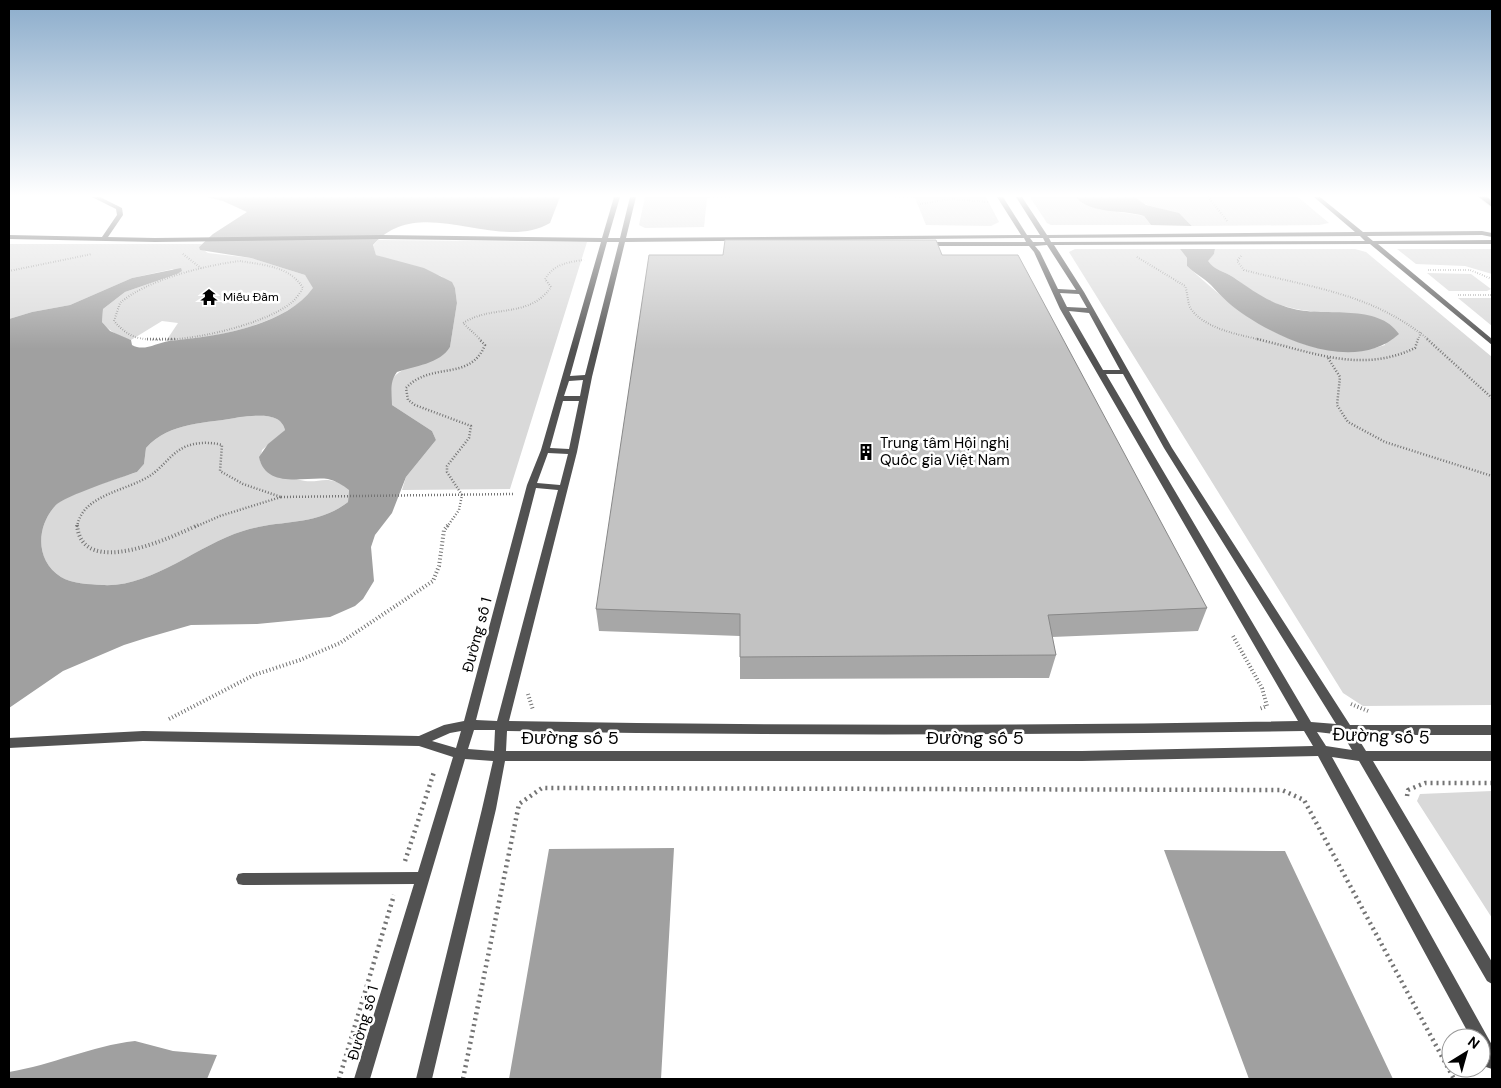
<svg xmlns="http://www.w3.org/2000/svg" width="1501" height="1088" font-family="'DM Sans',sans-serif">
  <style>
    .green { fill: #d9d9d9 }
    .water { fill: #a0a0a0; fill-rule: evenodd }
    .lines { fill: none; stroke-linecap: round; stroke-linejoin: round }
    .primary-casing { stroke: #dbdbdb; stroke-width: 2 }
    .path-far3 { stroke: #747474; stroke-width: 2; stroke-dasharray: 0.5 2; stroke-linecap: butt }
    .path-far2 { stroke: #747474; stroke-width: 2.5; stroke-dasharray: 1 2; stroke-linecap: butt }
    .path-far1 { stroke: #747474; stroke-width: 4; stroke-dasharray: 1 2.5; stroke-linecap: butt }
    .path { stroke: #747474; stroke-width: 4.5; stroke-dasharray: 2 4; stroke-linecap: butt }
    .service { fill: #525252; fill-rule: evenodd }
    .primary { fill: #000; fill-rule: evenodd }
    .wall { fill: #a7a7a7 }
    .building { fill: #c2c2c2; stroke: #888 }
    .labels { text-anchor: middle; dominant-baseline: central; stroke-width: 5; stroke-linejoin: round; paint-order: stroke }
    .far-poi-label { font-size: 12px; fill: #000; stroke: #fff; text-anchor: start }
    .poi-label { font-size: 15px; fill: #000; stroke: #fff; text-anchor: start }
    .street-label { font-size: 15px; fill: #000; stroke: #fff }
    .near-street-label { font-size: 18px; fill: #000; stroke: #fff }
  </style>
  <rect width="100%" height="100%" fill="#fff"/>
  <path class="green" d="M645,197H764L707,198L704,227L645,228L639,225Z
    M868,197H986L999,222L991,226L926,225L915,198Z
    M1030,197H1075L1099,209L1144,216L1151,225H1051L1047,223Z
    M1135,197H1298L1329,223L1319,225L1192,226C1173,203 1153,214 1135,197Z
    M378,240L587,242L510,489L402,490L406,477L436,440L432,431L392,405C392,398 390,391 391,385C393,362 438,367 450,347L457,303L455,288L441,276L376,255L373,246Z
    M9,244H202L199,247L208,253L251,258L305,275L314,288C285,326 210,339 166,341L178,323L162,321L131,340C118,336 110,332 102,322L103,309L125,292L177,274L173,269L132,278L70,305L32,312L9,319Z
    M1075,249H1180L1187,258V266C1241,315 1307,369 1385,345L1374,317C1332,311 1288,316 1251,291C1245,287 1240,281 1233,277C1224,271 1214,270 1207,261L1214,254L1215,249H1355L1366,252L1492,357V705L1363,706L1343,693L1069,252Z
    M1397,249H1492V274L1465,266L1416,264Z
    M1427,273L1471,274L1491,289L1487,291H1449Z
    M1458,298H1492V326Z
    M240,417C255,416 281,411 285,430L262,450L260,461L263,465C275,470 288,477 300,480C320,485 326,472 349,489L348,502C316,527 279,519 243,531C197,545 152,588 102,585C89,584 72,584 61,577C35,561 36,526 56,505C68,493 119,478 137,472L144,464L146,448C170,421 207,424 240,417Z
    M1492,791V918L1417,801L1420,794Z"/>
  <path class="water" d="M206,197H560L550,223C498,254 420,191 373,245L376,255L424,268L452,282L455,288L457,303L450,347C440,364 414,366 397,372C389,383 392,392 392,405L432,431L436,440L406,477L392,513L375,535L371,547L374,581L363,599L355,606L330,617L257,624L191,625L146,638L124,645L63,671L9,708V319L32,312L70,305L132,278L181,268L182,271L177,274L125,292L103,309L102,322L110,331L131,340L132,345C144,352 156,343 169,341C213,337 285,327 313,288L305,275L251,258L200,250L199,247L213,234L247,212L223,201ZM240,417C254,416 281,411 285,430L268,444L259,457C266,490 306,476 328,479C336,481 343,485 349,490L348,502C316,527 279,519 243,531C197,545 152,588 102,585C89,584 72,584 61,577C35,561 36,526 56,505C65,496 122,477 137,472L144,464L146,448C170,421 207,424 240,417Z
    M1075,197H1135L1146,205L1179,213L1192,226L1151,225L1144,216C1121,209 1093,215 1075,197Z
    M1180,249H1215L1214,254L1208,261C1214,270 1224,271 1233,277C1255,292 1267,302 1294,309C1326,317 1378,303 1399,334C1357,372 1287,343 1246,316C1232,307 1222,297 1211,285C1204,278 1194,273 1187,266V258Z
    M674,848L661,1079H509L549,849Z
    M1164,850L1285,851L1393,1079H1249Z
    M135,1041L173,1051L217,1055L207,1079H9V1072C52,1065 91,1046 135,1041Z"/>
  <g class="lines">
    <g class="primary-casing">
      <path id="primary" d="M1479,197H1487L1492,201V207Z"/>
    </g>
    <path class="path-far3" d="M1208,197L1228,222
      M920,204L951,199L988,202
      M183,254L202,269
      M1241,256L1237,261L1244,270C1312,288 1372,293 1429,340
      M1137,257L1185,286C1188,293 1187,302 1191,309C1205,329 1240,335 1262,340
      M240,261C263,265 290,266 303,288C300,293 296,299 291,303C263,326 170,348 135,337C127,334 120,328 114,321L120,303C146,280 206,265 240,261Z
      M1428,270H1470L1492,279
      M9,271L92,254
      M1458,295H1492
      M481,340L463,323C493,304 529,319 551,287L545,279C554,264 568,262 584,260
      M1418,340L1421,332"/>
    <path class="path-far2" d="M147,339H176
      M1257,339C1312,352 1361,374 1415,348L1418,339
      M1427,339L1492,398
      M1328,358L1340,377L1337,405L1348,422L1385,442L1492,476
      M281,497L513,494
      M77,527C82,494 128,491 151,475C164,466 172,452 187,446C198,442 211,442 222,445L220,471L243,484L281,497
      M195,527L220,516L281,497
      M447,527L459,510L462,495L447,472V466L469,438L471,426L415,405L408,400L406,388C431,361 470,382 485,345L479,339"/>
    <path class="path-far1" d="M77,525C82,580 172,537 198,525
      M1233,636L1262,688L1267,706L1259,709
      M528,694L533,710
      M1351,704L1368,711
      M169,719L254,675L300,660L340,643L433,581L439,566L444,530L448,525"/>
    <path class="path" d="M1407,796L1408,790L1425,783H1492
      M405,861L434,772
      M339,1079L394,895
      M463,1079L519,804L542,788L1282,790L1304,800L1454,1079"/>
    <path class="service" d="M92,197H100L122,208L123,215L108,237L155,238L382,235L602,238L614,197H620L608,238H620L630,197H636L626,238L1021,235L997,197H1003L1027,235H1040L1016,197H1022L1047,235L1355,232L1314,197H1320L1363,232L1482,231L1492,233V237L1482,235L1367,236L1373,241L1492,240V244H1378L1492,339V345L1370,244L1054,245L1084,292L1172,448L1350,725H1492V735H1356L1366,751H1492V761H1373L1492,962V984L1487,981L1359,761L1332,757L1492,1045V1069L1486,1067L1481,1057V1038H1471L1318,756L1082,761H505L496,809L432,1079H416L482,809L493,761L465,759L370,1079H354L414,884L243,885L238,884L236,879L238,874L243,873L418,872L453,757L419,746L143,741L9,748V738L143,731L419,736L444,725L464,721L527,485L541,450L601,242L382,239L155,242L9,239V235L102,237L117,215L116,209ZM1360,236L1365,241L1051,242L1049,238ZM1024,238L1026,242H926L923,244L926,246H1029L1034,252L1060,309L1298,721C1035,726 772,726 509,721L577,452L592,377L625,242ZM1030,238H1043L1045,242H1033ZM607,242H619L585,375L570,376ZM1047,245L1076,290L1058,289L1040,252L1035,246ZM1060,293L1079,294L1087,308L1067,307ZM1069,311L1089,313L1120,370H1103ZM1106,374H1123L1164,448L1336,724L1311,722ZM583,380L580,396H564L569,381ZM563,401H579L569,449L550,448ZM548,453L568,454L560,485L537,483ZM536,488L558,490L497,721L476,720ZM474,730H495L494,751L468,749ZM461,731L456,748L432,741L450,733ZM507,731C773,736 1038,735 1304,731L1313,746L1082,751H506ZM1317,732L1343,735L1352,750L1326,746Z"/>
    <use href="#primary" class="primary"/>
  </g>
  <path class="wall" d="M942,255L1207,608L1198,631L1052,637L1056,655L1049,678L740,679V636L599,631L596,609Z"/>
  <path class="building" d="M725,240H936L942,255H1018L1207,608L1048,615L1056,655L740,657V614L596,609L649,255H723Z"/>
  <linearGradient id="sky" x2="0" y2="1"><stop stop-color="#8baccb"/><stop offset="0.56" stop-color="#fff"/><stop offset="1" stop-color="#fff" stop-opacity="0"/></linearGradient>
  <rect width="1501" height="349" fill="url(#sky)"/>
  <defs>
    <g id="temple-bare" transform="scale(1.35)"><path d="M0-6L5-2H3V0L6.5 2.5H4V6H1.5V3h-3V6H-4V2.5H-6.5L-3 0V-2H-5Z" fill="#000" stroke="#fff" stroke-width="2.5" paint-order="stroke"/></g>
    <g id="building-bare" transform="scale(1.35)"><path d="M-4-6H4V6H1V3H-1V6H-4ZM-2.5-4.3h1.7v1.8h-1.7ZM.8-4.3h1.7v1.8H.8ZM-2.5-1h1.7V.8h-1.7ZM.8-1h1.7V.8H.8Z" fill="#000" stroke="#fff" stroke-width="2.5" paint-order="stroke"/></g>
  </defs>
  <g fill-rule="evenodd">
    <use href="#temple-bare" x="209" y="297"/>
    <use href="#building-bare" x="866" y="452"/>
  </g>
  <g class="labels">
    <g class="far-poi-label">
      <text x="223" y="297">Miếu Đầm</text>
    </g>
    <g class="poi-label">
      <text x="880" y="443">Trung tâm Hội nghị<tspan x="880" dy="17">Quốc gia Việt Nam</tspan></text>
    </g>
    <g class="street-label">
      <text transform="translate(477 635) rotate(-75)">Đường số 1</text>
      <text transform="translate(363 1023) rotate(-74)">Đường số 1</text>
    </g>
    <g class="near-street-label">
      <text transform="translate(1381 736) rotate(2)">Đường số 5</text>
      <text x="570" y="738">Đường số 5</text>
      <text x="975" y="738">Đường số 5</text>
    </g>
  </g>
  <rect width="1501" height="1088" fill="none" stroke="#000000" stroke-width="20"/>
  <g transform="translate(1466 1053) rotate(37)"><circle r="24" fill="#ffffff" stroke="#999999"/>
  <path d="M0-4L9 19L0 12L-9 19Z" fill="#000000"/>
  <text y="-8" font-size="14" font-weight="bold" text-anchor="middle" fill="#000000">N</text>
  </g>
</svg>
